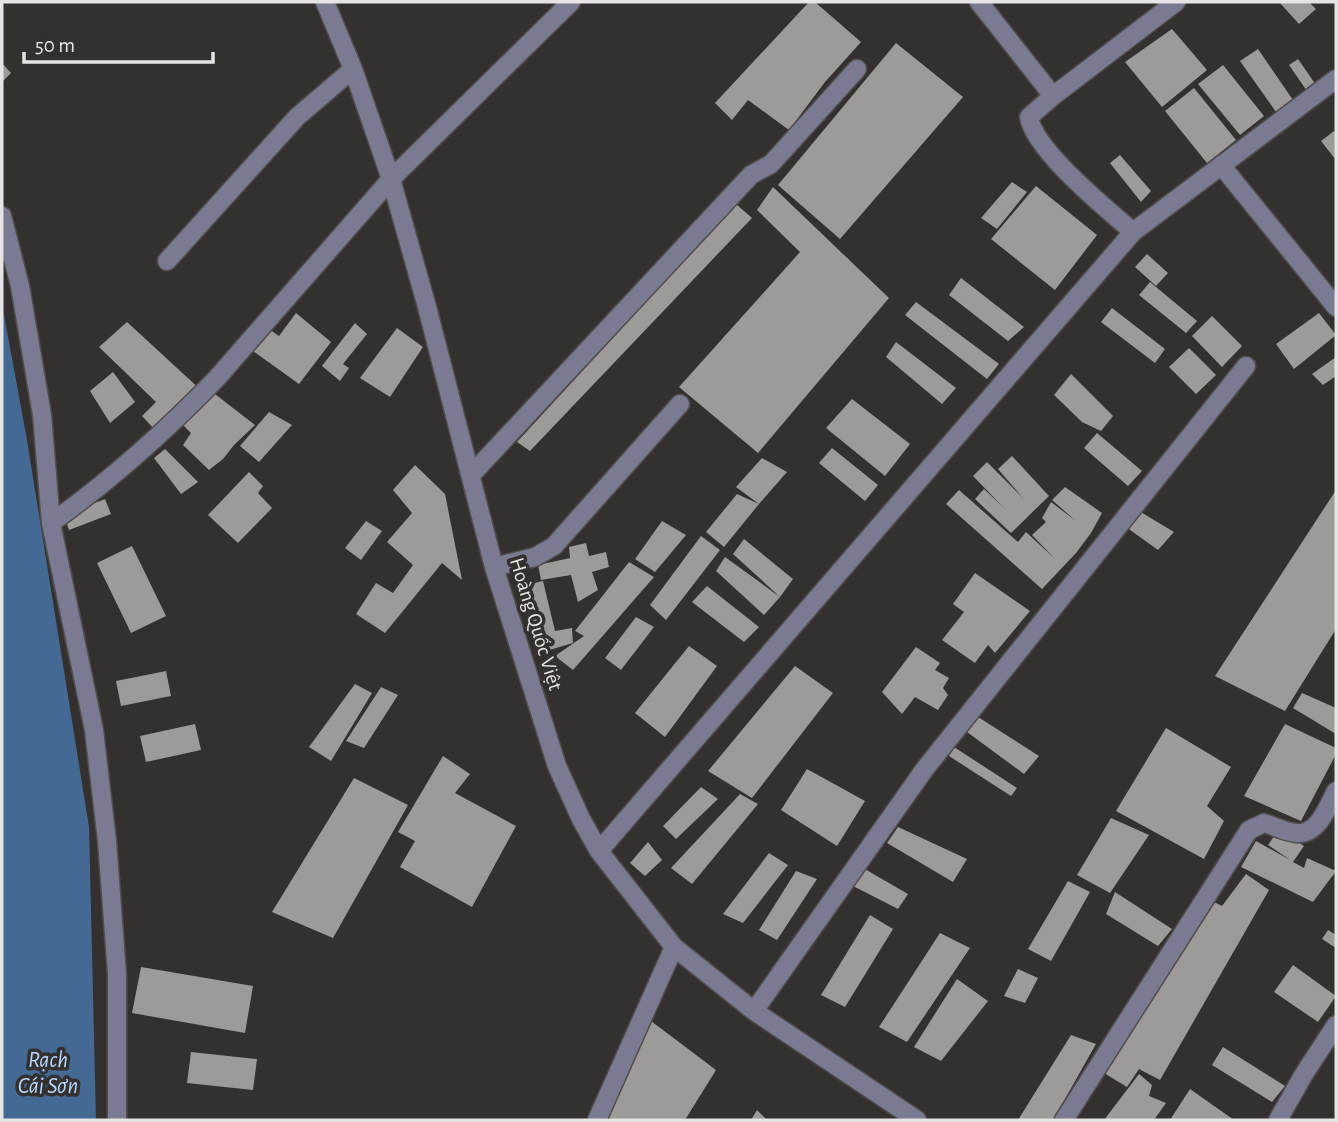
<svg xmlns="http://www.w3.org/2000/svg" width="1338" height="1122" font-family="'Alegreya Sans',sans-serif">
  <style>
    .water { fill: #446a93 }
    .building { fill: #9d9a99 }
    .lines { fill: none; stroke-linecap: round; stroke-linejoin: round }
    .minor-casing { stroke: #504d4c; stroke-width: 21 }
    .minor { stroke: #7a7b92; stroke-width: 18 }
    .labels { text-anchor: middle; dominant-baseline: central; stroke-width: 7; stroke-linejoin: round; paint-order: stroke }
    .street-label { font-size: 21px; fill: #e6e4e4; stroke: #33302f }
    .water-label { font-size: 23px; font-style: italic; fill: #b6d9ff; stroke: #33302f }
  </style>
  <rect width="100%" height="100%" fill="#33302f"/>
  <path class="water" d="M2,304L27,440L89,827L96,1120H2Z"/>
  <path class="building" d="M809,2H815L861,42L825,82L789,130L748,100L732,120L715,103Z
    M1279,2H1309L1316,9L1299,24Z
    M1172,29L1207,70L1162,107L1125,62Z
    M896,43L963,97L840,239L778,185Z
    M1258,49L1293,100L1276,112L1240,61Z
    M1298,59L1316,85L1307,91L1289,65Z
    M2,63L11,73L2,82Z
    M1223,65L1264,116L1240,135L1198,84Z
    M1194,88L1236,140L1207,163L1165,111Z
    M1334,131L1336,134V160L1321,141Z
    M1120,155L1151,191L1141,202L1110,163Z
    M1012,182L1027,192L997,229L981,218Z
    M1036,186L1097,235L1055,290L991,239Z
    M773,187L889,298L758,453L679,387L800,252L757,210Z
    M736,204L752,218L530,451L517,442Z
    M1147,254L1168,273L1156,286L1135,267Z
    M961,278L1024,327L1008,341L949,295Z
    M1150,282L1197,321L1186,333L1139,295Z
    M916,302L999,364L987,379L905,315Z
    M1112,308L1165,349L1155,363L1101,322Z
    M296,313L331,342L299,384L250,349L266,327L279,336Z
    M1319,313L1336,335L1294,369L1276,344Z
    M1212,316L1242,346L1222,367L1192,336Z
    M127,322L202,391L158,433L142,416L156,402L99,347Z
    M355,323L367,334L343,364L349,368L340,381L322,366Z
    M397,328L423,347L390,397L360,378Z
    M896,342L956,388L942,404L886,357Z
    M1189,348L1216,375L1196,394L1169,367Z
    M1336,357V376L1323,385L1312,374Z
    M113,372L135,402L110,423L90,391Z
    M1071,374L1113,416L1101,431L1082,422L1054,395Z
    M211,391L255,425L234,445L223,459L209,470L183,445L191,433L182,424Z
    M852,399L910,444L885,476L826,428Z
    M269,412L292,425L259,462L240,446Z
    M1097,433L1142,471L1128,486L1084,448Z
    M832,448L878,485L865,501L819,463Z
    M165,449L198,482L181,494L154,458Z
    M1012,456L1049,496L1011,533L975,499L984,489L1005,509L973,476L987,462L1023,498L998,469Z
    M762,458L787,472L759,504L736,487Z
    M415,465L445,494L462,580L442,563L385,633L356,614L376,583L393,593L413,565L387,542L412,513L393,490Z
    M249,472L263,486L258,493L272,508L238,543L208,515Z
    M1065,487L1102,513L1091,533L1076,553L1042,589L946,504L959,490L1018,542L1026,532L1054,558L1032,535L1046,522L1042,518L1051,502L1076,521L1052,500Z
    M1336,490V629L1285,711L1215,676Z
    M737,494L759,504L724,547L706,532Z
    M105,499L111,514L69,530L64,515Z
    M1139,511L1174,532L1158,550L1126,527Z
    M366,521L382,531L361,560L345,548Z
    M662,521L686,535L655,572L635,559Z
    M701,536L720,550L666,620L650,605Z
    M744,539L793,579L780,597L733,554Z
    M586,543L589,556L606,552L609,567L592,572L598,590L578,602L571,575L541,580L538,565L570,558L569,547Z
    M132,546L166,616L131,633L97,563Z
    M725,557L780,597L764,615L716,571Z
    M629,562L654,577L573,670L555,656L584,636L575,631Z
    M975,573L1030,611L995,653L988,645L975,663L942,640L964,612L953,604Z
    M543,581L555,631L572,628L573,643L536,654L521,586Z
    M707,586L759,627L744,642L692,602Z
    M636,617L654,627L621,670L605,658Z
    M689,646L717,666L665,737L635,713Z
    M916,647L940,663L935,670L949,678L943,688L948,695L938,710L915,697L902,714L882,692Z
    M795,666L833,693L752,798L708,771Z
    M166,671L171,696L121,706L116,681Z
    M355,684L372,693L331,761L309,747Z
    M381,687L398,695L364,748L346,741Z
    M1302,693L1336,708V734L1293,708Z
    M975,715L1039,756L1024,774L967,732Z
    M195,724L201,750L146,762L140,736Z
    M1285,724L1336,748V754L1301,821L1244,796Z
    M1166,728L1231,767L1207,806L1224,821L1204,859L1116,811Z
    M954,747L1017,788L1011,796L949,756Z
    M443,756L470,774L455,793L516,826L472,907L400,867L415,841L398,832Z
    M807,769L865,801L837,846L781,810Z
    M354,778L408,805L333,938L272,912Z
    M701,787L718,799L676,839L663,826Z
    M740,794L758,804L692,884L671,868Z
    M1111,818L1149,835L1110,893L1077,875Z
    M898,827L967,859L953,882L887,843Z
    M1279,829L1304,846L1293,862L1304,868L1307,858L1336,871L1313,902L1241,867L1256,841L1290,860L1268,845Z
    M648,842L662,860L645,876L630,863Z
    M769,853L788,865L743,923L723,914Z
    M863,868L908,894L898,909L853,886Z
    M796,871L817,879L777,940L759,930Z
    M1246,874L1269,890L1160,1080L1139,1069L1127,1087L1104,1073L1212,901L1222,906Z
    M1068,881L1090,892L1051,961L1028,949Z
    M1115,892L1172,929L1158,946L1106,914Z
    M870,915L893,929L845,1007L821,995Z
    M1328,930L1336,935V948L1322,939Z
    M940,933L970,948L907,1042L879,1027Z
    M1293,965L1336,996L1318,1022L1274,992Z
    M141,967L253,986L245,1033L132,1013Z
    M1018,969L1038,978L1025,1003L1004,996Z
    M957,979L988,1001L941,1061L914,1047Z
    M651,1021L716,1070L685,1120H613L603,1115Z
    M1071,1035L1096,1044L1053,1120H1018Z
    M1223,1047L1285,1086L1272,1102L1212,1065Z
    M191,1052L257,1059L253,1090L187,1083Z
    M1139,1074L1152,1085L1149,1096L1166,1103L1154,1120H1104Z
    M1190,1089L1234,1120H1170Z
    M757,1110L767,1120H751Z"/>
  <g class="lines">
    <g class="minor-casing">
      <path id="minor" d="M325,2L353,69L391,179L427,307L494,567L557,766L581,819L599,851L674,947L754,1011L917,1120
        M979,2L1053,96L1029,117C1034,150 1107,209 1133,232L1336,79
        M1053,96L1176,2
        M1221,165L1336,307
        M2,216L20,286L42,415L51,523L94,730L107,841L117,974V1120
        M167,261L297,117L353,69
        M471,475L751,175L771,164L857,69
        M51,523C111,480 166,431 217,378L391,179L571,2
        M494,567L535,557L554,546L680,404
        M599,851L1133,232
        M754,1011L924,770L1246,366
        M597,1120L674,947
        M1064,1120L1249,830L1264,823C1274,826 1285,832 1296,833C1318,836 1328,806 1336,791
        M1278,1120L1304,1074L1336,1025"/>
    </g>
    <use href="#minor" class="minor"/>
  </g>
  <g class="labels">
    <g class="street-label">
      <text transform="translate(536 624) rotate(73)">Hoàng Quốc Việt</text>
    </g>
    <g class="water-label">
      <text x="48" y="1060">Rạch<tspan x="48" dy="26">Cái Sơn</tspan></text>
    </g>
  </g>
  <rect width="1338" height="1122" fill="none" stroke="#e6e4e4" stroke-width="7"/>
  <path d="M24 52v10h189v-10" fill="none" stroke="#e6e4e4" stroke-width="3.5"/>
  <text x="35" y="52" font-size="21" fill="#e6e4e4" stroke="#33302f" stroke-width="5" paint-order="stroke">50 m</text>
</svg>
